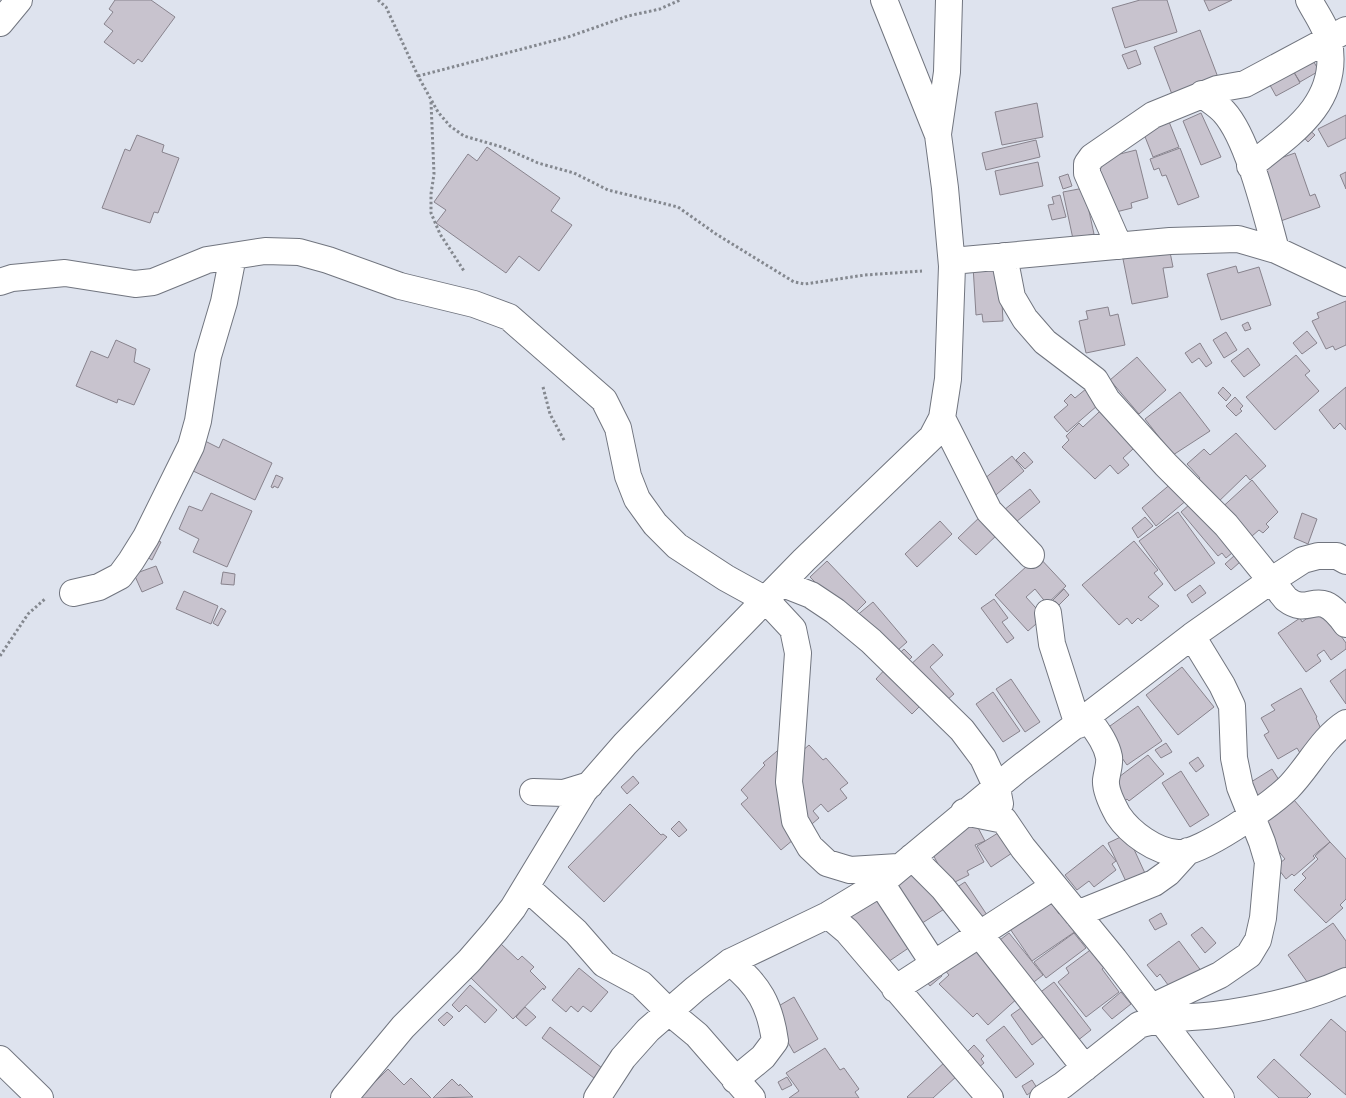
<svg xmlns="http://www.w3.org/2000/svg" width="1346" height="1098" font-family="'Noto Sans',sans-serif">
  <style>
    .building { fill: #c8c3ce; stroke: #88838d }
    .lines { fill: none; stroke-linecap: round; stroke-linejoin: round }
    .street-casing { stroke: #71757f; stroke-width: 28 }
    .path { stroke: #84888f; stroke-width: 3; stroke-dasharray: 2.5 2.5; stroke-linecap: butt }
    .street { stroke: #fff; stroke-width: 26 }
  </style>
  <rect width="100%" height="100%" fill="#dee3ee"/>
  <path class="building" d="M115,0H151L175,17L142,62L138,59L134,64L104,42L113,31L104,24L113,12L109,9Z
    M1140,0H1167L1177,32L1125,48L1112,8Z
    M1204,0H1232L1209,11Z
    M1200,30L1219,80L1173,97L1154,47Z
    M1136,50L1141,64L1128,69L1122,55Z
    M1310,55L1319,71L1300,82L1290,66Z
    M1290,65L1300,83L1276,96L1266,78Z
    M1037,103L1043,137L1002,145L995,112Z
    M1201,113L1221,157L1201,165L1183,121Z
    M1166,114L1179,147L1153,157L1140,124Z
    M1346,115V138L1328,147L1318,129Z
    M1306,127L1315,135L1308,142L1300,133Z
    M137,135L164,145L162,152L179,158L158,213L154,212L150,223L102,208L125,149L130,151Z
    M1036,140L1040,157L986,170L982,153Z
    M487,147L560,198L551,211L572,225L539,271L519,256L506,273L436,223L446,210L434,202L468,154L477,161Z
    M1180,148L1199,197L1178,205L1166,175L1162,176L1159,168L1154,170L1150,159Z
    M1136,150L1148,198L1131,203L1132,208L1112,213L1096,160Z
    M1295,153L1310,196L1315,194L1320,207L1275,223L1255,167Z
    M1038,162L1043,186L1000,195L995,171Z
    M1346,172V189L1340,175Z
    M1068,174L1072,186L1063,189L1059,177Z
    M1084,188L1094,234L1073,239L1063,192Z
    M1060,195L1066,217L1052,220L1048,205L1054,204L1052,197Z
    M1169,247L1173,267L1163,268L1168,297L1132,304L1123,259L1157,252Z
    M1000,265L1003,321L983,322L982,314L976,315L973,266Z
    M1236,266L1238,273L1259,267L1271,305L1221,320L1207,274Z
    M1346,301V345L1335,350L1333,346L1326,349L1312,321L1319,318L1317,313Z
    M1108,307L1110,316L1118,314L1125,345L1086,353L1079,321L1088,319L1086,311Z
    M1248,322L1251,329L1245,331L1242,325Z
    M1307,331L1317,343L1302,354L1293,343Z
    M1226,332L1237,350L1224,358L1213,340Z
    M116,340L136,349L134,362L150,369L134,405L118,399L117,403L76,386L91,351L108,358Z
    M1200,343L1212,363L1206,367L1199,358L1192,363L1185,353Z
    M1248,348L1260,365L1244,377L1231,361Z
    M1296,355L1310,371L1305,375L1319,391L1275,430L1246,397Z
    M1137,357L1166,390L1139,414L1110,380Z
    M1092,384L1105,399L1067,432L1054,417L1068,405L1064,401L1071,394L1075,398Z
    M1223,387L1231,395L1226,401L1218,393Z
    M1346,387V430L1340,423L1334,429L1319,410Z
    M1180,392L1210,431L1173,455L1145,419Z
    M1235,397L1243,406L1240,409L1242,411L1236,416L1226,406Z
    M1113,399L1143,440L1123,458L1129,465L1118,474L1110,465L1095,479L1062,447L1069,440L1066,436L1079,423L1083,427Z
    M1236,433L1266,466L1250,480L1246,475L1214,506L1194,484L1200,478L1187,464L1204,449L1210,455Z
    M223,439L272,463L255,500L191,470L205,441L219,448Z
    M1024,452L1033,462L1025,469L1016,460Z
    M1012,456L1024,471L990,500L978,484Z
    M276,475L283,478L278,488L274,486L273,488L271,487Z
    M1179,477L1194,494L1156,526L1142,508Z
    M1252,480L1278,512L1266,524L1269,527L1263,533L1259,530L1245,542L1217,512Z
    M1030,489L1040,502L1010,527L999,514Z
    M211,493L252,511L227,567L193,552L199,539L179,529L189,506L202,511Z
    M1198,497L1238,548L1226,558L1222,553L1218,556L1181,512Z
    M1178,512L1215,563L1175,591L1139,541Z
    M1302,513L1317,519L1308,544L1294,538Z
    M983,514L1000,532L976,555L958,538Z
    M1145,517L1153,526L1138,538L1132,528Z
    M940,521L952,534L917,567L905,554Z
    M152,538L161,542L152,560L143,555Z
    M1134,541L1158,570L1154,573L1163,584L1148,597L1159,606L1141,621L1138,618L1132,624L1127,618L1119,625L1082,585Z
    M1235,555L1240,562L1231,570L1225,564Z
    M1038,556L1066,586L1047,604L1035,589L1026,597L1044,617L1028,631L995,595Z
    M827,561L866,602L850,618L810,577Z
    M156,566L163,583L142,592L134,574Z
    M223,572L235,574L234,585L221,584Z
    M1200,585L1206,593L1192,603L1187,595Z
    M1064,589L1069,595L1059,605L1055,601L1049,607L1048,605Z
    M184,591L218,606L211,624L176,609Z
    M994,599L1008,618L1002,622L1014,638L1007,643L981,608Z
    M873,602L907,642L889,658L855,617Z
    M221,608L226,611L218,626L213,623Z
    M1321,608L1346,643V649L1331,660L1324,650L1317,655L1321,661L1306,672L1278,633L1300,618L1302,622Z
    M933,644L943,655L930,667L954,694L940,706L908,667Z
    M904,649L912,657L902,667L893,659Z
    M888,666L925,701L912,714L876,679Z
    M1182,667L1214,707L1178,735L1146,695Z
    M1346,669V704L1330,681Z
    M1011,679L1040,722L1025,732L996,689Z
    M1301,688L1317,717L1316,718L1325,738L1300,753L1297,748L1278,759L1264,735L1269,732L1261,718L1275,710L1271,705Z
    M993,692L1020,731L1003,742L976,704Z
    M1138,706L1162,741L1127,765L1103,731Z
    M1166,743L1172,752L1161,758L1155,750Z
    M809,745L823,760L826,758L848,783L840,789L847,798L828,812L821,804L813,811L819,818L781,850L741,804L748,798L741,790L765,765L763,763L783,746L794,758Z
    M1148,755L1164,774L1129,801L1127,799L1121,804L1107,786Z
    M1198,757L1204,766L1196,772L1189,763Z
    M1272,769L1284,788L1255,806L1243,787Z
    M1181,771L1209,815L1190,827L1162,783Z
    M633,776L639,783L627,794L621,787Z
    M1288,793L1330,842L1313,856L1315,858L1294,876L1292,874L1286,879L1276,866L1285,859L1257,825Z
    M630,804L661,835L663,834L667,837L604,902L568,867Z
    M679,821L687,830L679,837L671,829Z
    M975,822L985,841L975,845L984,862L967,871L969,875L949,885L928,845Z
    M998,833L1015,851L991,867L977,846Z
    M1127,834L1149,882L1130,890L1108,843Z
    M1330,842L1346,859V899L1340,905L1343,908L1326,923L1294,890L1306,878L1302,874L1318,859L1315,856Z
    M1103,845L1116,861L1112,864L1116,870L1094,887L1089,881L1077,890L1065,875Z
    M920,866L949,906L916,927L888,890Z
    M965,882L991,921L976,930L951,891Z
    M1046,895L1059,914L1063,911L1076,931L1032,961L1006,923Z
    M881,897L913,945L879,968L847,919Z
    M1161,913L1167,924L1155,930L1149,920Z
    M1333,923L1346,941V971L1315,993L1288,955Z
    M1202,927L1216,943L1205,953L1191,935Z
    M1009,933L1043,975L1026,988L992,946Z
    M1074,933L1086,948L1046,978L1034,962Z
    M1179,941L1202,972L1174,993L1160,974L1157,977L1147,965Z
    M501,944L518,960L522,956L534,967L530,971L546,987L544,990L543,988L513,1019L470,977Z
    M974,946L1020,996L988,1025L977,1013L973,1017L939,984L949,975L944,969Z
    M1093,948L1106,966L1102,969L1119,992L1086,1017L1058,982L1069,973L1066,968Z
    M934,966L942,976L930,986L922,976Z
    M579,968L608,992L591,1012L583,1006L578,1012L571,1006L566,1012L552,1000Z
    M1054,982L1091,1030L1072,1045L1034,997Z
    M470,985L497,1010L485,1023L466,1005L459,1012L452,1005Z
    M1121,992L1131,1004L1112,1019L1102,1008Z
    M794,997L818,1039L794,1053L770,1011Z
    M1028,1003L1048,1033L1032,1045L1011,1015Z
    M525,1007L536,1017L526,1026L516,1017Z
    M447,1012L453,1017L444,1026L438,1020Z
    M1331,1019L1346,1032V1095L1300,1055Z
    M1004,1026L1034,1064L1016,1078L986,1040Z
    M550,1027L602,1068L594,1078L542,1038Z
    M974,1045L984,1056L981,1059L984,1063L978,1068L965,1054Z
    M825,1048L840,1070L844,1068L859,1089L855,1092L859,1098H789L799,1091L786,1073Z
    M1274,1059L1311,1094L1307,1098H1279L1257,1077Z
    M946,1061L958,1075L933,1098H908L907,1097Z
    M388,1069L404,1085L411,1078L431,1098H359Z
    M787,1077L792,1085L782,1090L778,1082Z
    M452,1079L459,1086L460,1084L473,1097L433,1098Z
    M1032,1080L1037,1088L1027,1095L1022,1086Z"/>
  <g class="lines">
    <g class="street-casing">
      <path id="street" d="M0,23L19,0
        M1202,94C1209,100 1218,105 1224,112C1248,138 1266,214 1276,250
        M938,134L947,72L949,0
        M1250,166C1292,133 1340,103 1329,42C1327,28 1315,12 1309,0
        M1119,246L1087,173V164L1092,157L1153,115L1217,89L1245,84L1346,30
        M1004,256L1012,297L1025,319L1045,342L1095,380L1107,400L1166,465L1226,525L1286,599C1312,619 1316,583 1346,624
        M952,261L1170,241L1238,239L1276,250L1346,283
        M0,282L12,278L65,273L135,284L153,282L207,260L265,251L299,252L328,260L400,286L474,304L509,317L604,400L618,428L628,476L637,499L655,524L677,546L726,578L766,600L793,629L798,653L789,782L795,821L810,847L827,863L850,870L898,867
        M942,418L989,511L1031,555
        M783,584L811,595L835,611L871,641L962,730L983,758L997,788L1000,804
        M73,593L99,587L120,576L131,561L146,537L191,446L198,421L208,356L224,302L233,256
        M1048,613L1052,644L1078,725
        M1087,717C1096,730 1106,742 1109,757C1110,765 1107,772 1106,780C1105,791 1113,806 1118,815C1130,833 1156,852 1178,853C1201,854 1270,805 1288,788C1308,768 1322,738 1346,723
        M533,792L564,793L590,785
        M964,812L1004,820L1023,848L1114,959L1221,1098
        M912,857L943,888L1085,1068
        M881,883L934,964
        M526,887L576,932L604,964L641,984L668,1011L697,1035L752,1098
        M1077,914L1154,883L1168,873L1188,851
        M828,915L847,931L990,1098
        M730,962C759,985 770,1005 775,1041L763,1057L735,1080
        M895,989L1054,886
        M1152,1007L1220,975L1249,955L1258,940L1263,918L1268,862L1262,842L1240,787L1234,758L1232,706L1222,685L1192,636
        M0,1059L40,1098
        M344,1098L403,1027L469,961L495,931L513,908L584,791L625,744L804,560L932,437L942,418L948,379L952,266L945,188L938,135L884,0
        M597,1098L623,1058L648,1030L695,989L730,962L828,915L881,883L1017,770L1192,636L1269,582L1303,560L1318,556H1337L1346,561
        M1043,1098L1063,1085L1139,1025C1162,1017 1191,1018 1215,1015C1259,1009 1306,999 1346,981"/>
    </g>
    <path class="path" d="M378,0L386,7L418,76L438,112L450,126L464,136L502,147L538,163L574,173L608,190L678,207L716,234L794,282L805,284L865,275L922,271
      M418,76L568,37L628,16L660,9L680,0
      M431,102L434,174L431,194V213L440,234L464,271
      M543,387L550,414L565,442
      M0,656L28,614L46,598"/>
    <use href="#street" class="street"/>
  </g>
</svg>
